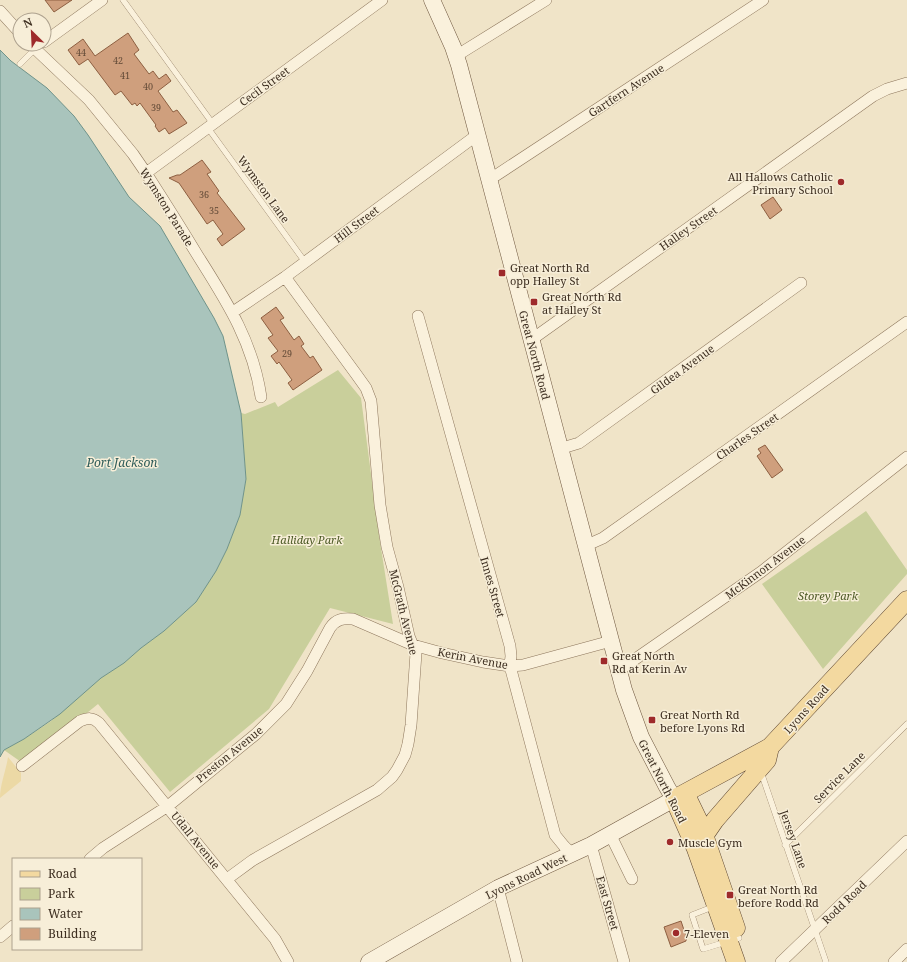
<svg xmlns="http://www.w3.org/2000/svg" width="907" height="962" font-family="'Noto Serif',serif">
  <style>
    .green { fill: #c9cf9b }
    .sand { fill: #ecd9a5 }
    .water { fill: #a9c4bc; stroke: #6f938a }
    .building { fill: #cf9f7d; stroke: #8d5f41 }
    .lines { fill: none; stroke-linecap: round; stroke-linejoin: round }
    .service-casing { stroke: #8d765c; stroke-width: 6 }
    .minor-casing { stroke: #8d765c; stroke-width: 12 }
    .secondary-casing { stroke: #6f573f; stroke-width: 17 }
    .primary-casing { stroke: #5b4430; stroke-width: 19 }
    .service { stroke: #faf1dc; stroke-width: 5.5 }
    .minor { stroke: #faf1dc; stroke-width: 11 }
    .secondary { stroke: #faf1dc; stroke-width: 16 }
    .primary { stroke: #f3d9a0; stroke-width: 18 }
    .poi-dot { fill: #9e2a2b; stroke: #f7eed8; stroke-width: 1.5 }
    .labels { text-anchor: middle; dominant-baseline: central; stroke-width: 3; stroke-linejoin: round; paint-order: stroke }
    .number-label { font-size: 9px; fill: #624a37 }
    .street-label { font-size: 11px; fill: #3d2e20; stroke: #f7eed8 }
    .poi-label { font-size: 11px; fill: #3d2e20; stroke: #f7eed8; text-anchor: start }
    .park-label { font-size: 11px; font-style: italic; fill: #4d5a26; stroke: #f7eed8 }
    .water-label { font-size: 12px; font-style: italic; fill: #2f5d5a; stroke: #f7eed8 }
  </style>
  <rect width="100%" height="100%" fill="#f0e4c8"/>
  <path class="green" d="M338,370L361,398L380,542L393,624L330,608L269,709L170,792L98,704L24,764L4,750L24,739L51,721L101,678L124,663L141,648L164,631L196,602L216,571L227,549L240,515L246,479L241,413L245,414L275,402L278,407Z
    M866,511L907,570V574L823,669L762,584Z"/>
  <path class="sand" d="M8,757L21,773V781L0,798C0,784 6,771 8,757Z"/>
  <path class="water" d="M0,50L11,61L47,88L74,116L88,135L129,197L160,226L214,318L223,336L241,413L246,479L240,515L227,549L216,571L196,602L164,631L141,648L124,663L101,678L60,714L24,739L4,750L0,757Z"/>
  <path class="building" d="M45,0H72L54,12Z
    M128,33L139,50L134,54L149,74L153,71L159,79L166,74L171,81L158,91L173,112L177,110L187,123L169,134L165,128L159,132L155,126L156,125L140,103L137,106L135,103L132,105L121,91L115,95L88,59L79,65L68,50L83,39L95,56Z
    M202,160L211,172L207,174L219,191L217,193L245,229L222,246L217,239L223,234L213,220L207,224L179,183L169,178L177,175H180Z
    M773,197L782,210L770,219L761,205Z
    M276,307L284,318L280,320L294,340L299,336L304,344L301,346L310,358L313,356L322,370L293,390L288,383L292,380L279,362L277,364L271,356L278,351L268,338L273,335L261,318Z
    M765,445L783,470L772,478L757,456L761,453L758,449Z
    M681,921L687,939L686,940V941L671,947L664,927Z"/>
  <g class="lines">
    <g class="service-casing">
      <path id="service" d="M123,0L213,124
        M20,64L35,49
        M208,128L305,262
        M761,772L826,962
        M785,845L907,724
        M715,906L692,915L703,949L739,938"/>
    </g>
    <g class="minor-casing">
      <path id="minor" d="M0,11L20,33
        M44,42L102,0
        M30,44L89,100L133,154L146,173C164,201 181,228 198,256C227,302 253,342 261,397
        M456,56L546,0
        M146,173L382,0
        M489,180L763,0
        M233,312L285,277L477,135
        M418,316L510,646L511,656L510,666L555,835L564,846L572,854
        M531,340L873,96L887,89L907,83
        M559,449L579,443L801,283
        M585,546L603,538L907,322
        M618,671L761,572L907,457
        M22,766L80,721C88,718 92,717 99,723L275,939L288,962
        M610,834L632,879
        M591,845L624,962
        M90,859L103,848L168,806L256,734L286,704L307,671L330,628C336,619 343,618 353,619L413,645L442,653L483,662L510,666L523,665L611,641
        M227,879L253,860L377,790L392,777L397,770L405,755L408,744L411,725L416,653L409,636L398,587L387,547L380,505L371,401L366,388L356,374L285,277
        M498,888L517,962
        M0,937L13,926
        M781,962L907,841
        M894,962L907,949"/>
    </g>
    <g class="secondary-casing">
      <path id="secondary" d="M369,962L498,888L591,845L674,799L667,787L641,737L624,690L459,65L453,47L432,0"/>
    </g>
    <g class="primary-casing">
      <path id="primary" d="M685,793L701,826L736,928
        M704,836L715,820L767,760L770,747
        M736,962L696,849L674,799L770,747L907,600"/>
    </g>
    <use href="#service" class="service"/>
    <use href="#minor" class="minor"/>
    <use href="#secondary" class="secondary"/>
    <use href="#primary" class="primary"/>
  </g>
  <g class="poi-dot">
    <circle cx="841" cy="182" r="4"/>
    <rect x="498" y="269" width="8" height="8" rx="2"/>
    <rect x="530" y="298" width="8" height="8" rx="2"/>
    <rect x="600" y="657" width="8" height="8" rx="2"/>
    <rect x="648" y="716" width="8" height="8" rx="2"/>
    <circle cx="670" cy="842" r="4"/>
    <rect x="726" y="891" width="8" height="8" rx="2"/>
    <circle cx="676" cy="933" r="4"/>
  </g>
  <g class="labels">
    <g class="number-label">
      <text x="81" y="52">44</text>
      <text x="118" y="60">42</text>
      <text x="125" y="75">41</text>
      <text x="148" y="86">40</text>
      <text x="156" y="107">39</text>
      <text x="204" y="194">36</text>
      <text x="214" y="210">35</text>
      <text x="287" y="353">29</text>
    </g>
    <g class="street-label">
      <text transform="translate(264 86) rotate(-36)">Cecil Street</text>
      <text transform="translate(626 90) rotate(-33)">Gartfern Avenue</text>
      <text transform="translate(264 189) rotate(54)">Wymston Lane</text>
      <text transform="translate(167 207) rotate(58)">Wymston Parade</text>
      <text transform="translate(356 224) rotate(-37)">Hill Street</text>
      <text transform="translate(688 228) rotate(-35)">Halley Street</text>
      <text transform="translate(535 355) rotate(75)">Great North Road</text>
      <text transform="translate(682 369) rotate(-36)">Gildea Avenue</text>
      <text transform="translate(747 436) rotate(-35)">Charles Street</text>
      <text transform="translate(765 567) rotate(-37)">McKinnon Avenue</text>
      <text transform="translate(493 587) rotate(74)">Innes Street</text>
      <text transform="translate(404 612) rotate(76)">McGrath Avenue</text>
      <text transform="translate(473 658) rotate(11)">Kerin Avenue</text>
      <text transform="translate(806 709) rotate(-48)">Lyons Road</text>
      <text transform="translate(229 754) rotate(-39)">Preston Avenue</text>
      <text transform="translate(839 777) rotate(-45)">Service Lane</text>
      <text transform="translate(663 781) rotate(63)">Great North Road</text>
      <text transform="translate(794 839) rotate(71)">Jersey Lane</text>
      <text transform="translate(196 840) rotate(51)">Udall Avenue</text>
      <text transform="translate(526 876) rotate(-26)">Lyons Road West</text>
      <text transform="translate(844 902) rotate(-44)">Rodd Road</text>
      <text transform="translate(608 903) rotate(74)">East Street</text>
    </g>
    <g class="poi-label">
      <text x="833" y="176" text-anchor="end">All Hallows Catholic<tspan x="833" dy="13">Primary School</tspan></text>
      <text x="510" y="267">Great North Rd<tspan x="510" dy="13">opp Halley St</tspan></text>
      <text x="542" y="296">Great North Rd<tspan x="542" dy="13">at Halley St</tspan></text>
      <text x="612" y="655">Great North<tspan x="612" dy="13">Rd at Kerin Av</tspan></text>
      <text x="660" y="714">Great North Rd<tspan x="660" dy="13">before Lyons Rd</tspan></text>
      <text x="678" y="842">Muscle Gym</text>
      <text x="738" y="889">Great North Rd<tspan x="738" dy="13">before Rodd Rd</tspan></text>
      <text x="684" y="933">7-Eleven</text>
    </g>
    <g class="park-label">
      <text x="307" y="539">Halliday Park</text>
      <text x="828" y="595">Storey Park</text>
    </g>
    <g class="water-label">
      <text x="122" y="462">Port Jackson</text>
    </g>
  </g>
  <rect x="12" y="858" width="130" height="92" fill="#f7eed8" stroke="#ada18e"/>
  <rect x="20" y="871" width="20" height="6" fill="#f3d9a0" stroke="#ada18e"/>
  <text x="48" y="878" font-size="12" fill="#3d2e20">Road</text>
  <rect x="20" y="888" width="20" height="12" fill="#c9cf9b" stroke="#ada18e"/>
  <text x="48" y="898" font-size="12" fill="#3d2e20">Park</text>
  <rect x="20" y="908" width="20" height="12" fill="#a9c4bc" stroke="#ada18e"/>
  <text x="48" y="918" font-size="12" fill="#3d2e20">Water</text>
  <rect x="20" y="928" width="20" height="12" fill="#cf9f7d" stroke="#ada18e"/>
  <text x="48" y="938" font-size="12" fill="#3d2e20">Building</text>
  <g transform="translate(32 32) rotate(336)"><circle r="19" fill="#f7eed8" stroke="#ada18e"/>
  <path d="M0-3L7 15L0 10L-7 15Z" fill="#9e2a2b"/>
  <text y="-6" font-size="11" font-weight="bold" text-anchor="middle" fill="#3d2e20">N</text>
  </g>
</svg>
